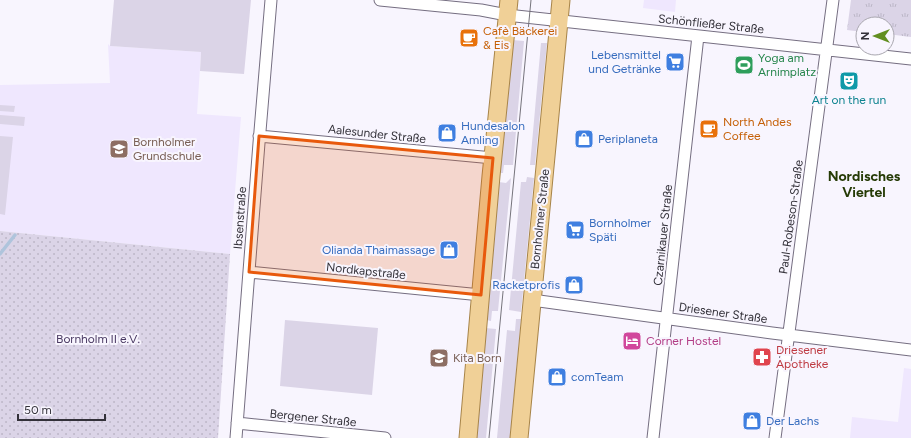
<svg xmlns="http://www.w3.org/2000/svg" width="911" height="438" font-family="Figtree,sans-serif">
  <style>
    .built { fill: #efe7fe }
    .grass { fill: #dbd4e7 }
    .park { fill: url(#park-tufts) }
    .garden { fill: url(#garden-dots) }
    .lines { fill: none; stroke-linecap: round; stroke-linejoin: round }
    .stream { stroke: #afc4dc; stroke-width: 3.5 }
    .street-casing { stroke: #756e81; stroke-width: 13 }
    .primary-casing { stroke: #a78449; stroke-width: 19 }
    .street { stroke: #fff; stroke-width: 11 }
    .primary { stroke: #f0d097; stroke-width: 17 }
    .tram { stroke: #75737b; stroke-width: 1 }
    .marked { fill: #e8590c; fill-opacity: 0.2; stroke: #e8590c; stroke-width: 3; stroke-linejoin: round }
    .labels { text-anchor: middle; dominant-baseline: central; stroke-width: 4; stroke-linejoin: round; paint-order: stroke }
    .street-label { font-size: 12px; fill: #333139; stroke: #f8f5fe }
    .food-label { font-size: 12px; fill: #c56008; stroke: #f8f5fe; text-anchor: start }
    .shop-label { font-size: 12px; fill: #366cbe; stroke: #f8f5fe; text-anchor: start }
    .leisure-label { font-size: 12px; fill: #27864d; stroke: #f8f5fe; text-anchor: start }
    .culture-label { font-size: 12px; fill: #0d838f; stroke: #f8f5fe }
    .education-label { font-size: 12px; fill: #785e54; stroke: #f8f5fe; text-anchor: start }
    .park-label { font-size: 12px; fill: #493962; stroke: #f8f5fe }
    .hotel-label { font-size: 12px; fill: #b23c85; stroke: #f8f5fe; text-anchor: start }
    .health-label { font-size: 12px; fill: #be3a42; stroke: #f8f5fe; text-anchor: start }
    .quarter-label { font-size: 14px; font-weight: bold; fill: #263b06; stroke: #f8f5fe }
  </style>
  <defs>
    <pattern id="park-tufts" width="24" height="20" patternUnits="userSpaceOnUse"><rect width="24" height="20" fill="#dbd4e7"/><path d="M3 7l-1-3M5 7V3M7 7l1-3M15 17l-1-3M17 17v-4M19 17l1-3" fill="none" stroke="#bcb6c7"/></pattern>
    <pattern id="garden-dots" width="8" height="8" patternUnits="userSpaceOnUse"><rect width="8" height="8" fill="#dbd4e7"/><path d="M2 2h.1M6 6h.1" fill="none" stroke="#bcb6c7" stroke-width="1.8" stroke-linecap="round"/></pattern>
  </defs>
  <rect width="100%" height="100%" fill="#f8f5fe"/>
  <path class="built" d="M644,0H676L675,12L643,8Z
    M108,44L110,46L201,52L197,114L241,117L230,254L0,231V85L110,83Z
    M904,368L911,369V438H850L852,417L898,422Z"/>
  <path class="grass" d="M114,0H251L244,74L200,71L201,52L110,46Z
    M512,40L524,41L513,165H504L503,173H500Z
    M541,43H547L535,165H530Z
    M0,105L15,106L14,112L0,111Z
    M0,115L25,117L24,126L0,124Z
    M0,136L13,137L5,215L0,214Z
    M527,177L534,178L521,312L509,310L521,182H526Z
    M511,178L498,311H492L491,321L487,320L499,182L506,183Z
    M516,319H521L510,438H497L507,330L515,331Z
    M285,320L378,328L372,395L280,386Z
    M485,328L496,329L486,438H475Z"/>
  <path class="park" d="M851,0H911V37L887,34V24H863V32L847,30Z"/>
  <path class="garden" d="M0,231L230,254L218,438H0Z"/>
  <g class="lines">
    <path class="stream" d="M0,254L15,235"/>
    <g class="street-casing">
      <path id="street" d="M380,0L481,10L507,15L911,59
        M259,136L493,158
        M249,272L481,295
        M532,300L772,333L911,350
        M237,423L385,438
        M236,438L259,143L271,0
        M653,438L698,36
        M775,438L833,0"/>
    </g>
    <g class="primary-casing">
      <path id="primary" d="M468,438L491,176L509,0
        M519,438L561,0"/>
    </g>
    <use href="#street" class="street"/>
    <use href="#primary" class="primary"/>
    <path class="tram" d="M489,438L531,0"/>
  </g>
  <path class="marked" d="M259,136L493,158L481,295L249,272Z"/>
  <defs>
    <g id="cafe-square" transform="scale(1)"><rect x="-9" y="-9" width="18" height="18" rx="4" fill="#e8710a" stroke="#f8f5fe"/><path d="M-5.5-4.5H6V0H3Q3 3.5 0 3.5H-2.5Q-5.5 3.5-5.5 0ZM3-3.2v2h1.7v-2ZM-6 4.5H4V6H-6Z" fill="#fff"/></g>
    <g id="supermarket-square" transform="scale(1)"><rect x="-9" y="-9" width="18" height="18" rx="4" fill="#3f7fe0" stroke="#f8f5fe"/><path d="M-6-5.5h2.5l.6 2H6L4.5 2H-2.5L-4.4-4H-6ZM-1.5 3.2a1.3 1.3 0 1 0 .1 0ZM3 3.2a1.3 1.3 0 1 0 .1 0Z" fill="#fff"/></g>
    <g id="stadium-square" transform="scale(1)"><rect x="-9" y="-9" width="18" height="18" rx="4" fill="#2e9e5b" stroke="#f8f5fe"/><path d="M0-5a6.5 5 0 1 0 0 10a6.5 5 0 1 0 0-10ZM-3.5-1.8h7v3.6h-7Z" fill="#fff"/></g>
    <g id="theatre-square" transform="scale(1)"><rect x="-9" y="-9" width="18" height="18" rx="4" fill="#0f9aa8" stroke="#f8f5fe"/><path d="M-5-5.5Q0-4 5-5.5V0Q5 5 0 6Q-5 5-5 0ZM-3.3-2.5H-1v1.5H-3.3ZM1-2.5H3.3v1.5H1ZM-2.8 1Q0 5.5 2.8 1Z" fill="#fff"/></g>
    <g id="shop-square" transform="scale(1)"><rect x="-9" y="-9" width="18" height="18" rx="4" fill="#3f7fe0" stroke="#f8f5fe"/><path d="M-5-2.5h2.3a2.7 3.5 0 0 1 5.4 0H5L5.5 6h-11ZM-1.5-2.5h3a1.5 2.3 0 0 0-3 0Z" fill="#fff"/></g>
    <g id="school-square" transform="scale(1)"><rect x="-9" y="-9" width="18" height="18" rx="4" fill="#8d6e63" stroke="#f8f5fe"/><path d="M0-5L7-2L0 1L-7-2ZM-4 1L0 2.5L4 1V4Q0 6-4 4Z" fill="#fff"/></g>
    <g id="hotel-square" transform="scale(1)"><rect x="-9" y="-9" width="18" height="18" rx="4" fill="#d1479c" stroke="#f8f5fe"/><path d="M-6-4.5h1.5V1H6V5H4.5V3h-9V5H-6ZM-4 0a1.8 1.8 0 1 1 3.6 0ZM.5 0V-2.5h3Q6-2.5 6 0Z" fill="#fff"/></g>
    <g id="pharmacy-square" transform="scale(1)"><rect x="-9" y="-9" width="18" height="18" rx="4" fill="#e0444e" stroke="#f8f5fe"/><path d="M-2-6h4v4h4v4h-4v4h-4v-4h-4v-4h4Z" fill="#fff"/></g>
  </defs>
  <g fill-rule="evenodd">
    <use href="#cafe-square" x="469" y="38"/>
    <use href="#supermarket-square" x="675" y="62"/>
    <use href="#stadium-square" x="744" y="65"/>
    <use href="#theatre-square" x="849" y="81"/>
    <use href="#cafe-square" x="709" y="129"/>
    <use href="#shop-square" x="447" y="133"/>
    <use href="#shop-square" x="584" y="139"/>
    <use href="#school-square" x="119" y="149"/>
    <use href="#supermarket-square" x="575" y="230"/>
    <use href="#shop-square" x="449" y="250"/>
    <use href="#shop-square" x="574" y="285"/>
    <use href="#hotel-square" x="632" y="341"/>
    <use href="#pharmacy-square" x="762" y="357"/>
    <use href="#school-square" x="439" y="358"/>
    <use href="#shop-square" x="557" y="377"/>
    <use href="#shop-square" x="752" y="421"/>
  </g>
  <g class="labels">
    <g class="street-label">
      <text transform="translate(711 24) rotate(6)">Schönfließer Straße</text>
      <text transform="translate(377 134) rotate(6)">Aalesunder Straße</text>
      <text transform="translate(791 217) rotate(-82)">Paul-Robeson-Straße</text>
      <text transform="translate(240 218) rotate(-86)">Ibsenstraße</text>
      <text transform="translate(540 219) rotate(-84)">Bornholmer Straße</text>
      <text transform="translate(663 235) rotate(-84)">Czarnikauer Straße</text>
      <text transform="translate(366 271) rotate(6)">Nordkapstraße</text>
      <text transform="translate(723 313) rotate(8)">Driesener Straße</text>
      <text transform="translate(313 418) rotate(6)">Bergener Straße</text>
    </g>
    <g class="food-label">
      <text x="483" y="31">Cafè Bäckerei<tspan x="483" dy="14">&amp; Eis</tspan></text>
      <text x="723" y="122">North Andes<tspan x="723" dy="14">Coffee</tspan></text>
    </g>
    <g class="shop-label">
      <text x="661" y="55" text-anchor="end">Lebensmittel<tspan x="661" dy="14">und Getränke</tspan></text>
      <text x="461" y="126">Hundesalon<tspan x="461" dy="14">Amling</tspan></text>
      <text x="598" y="139">Periplaneta</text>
      <text x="589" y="223">Bornholmer<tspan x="589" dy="14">Späti</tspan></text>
      <text x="435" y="250" text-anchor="end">Olianda Thaimassage</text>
      <text x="560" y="285" text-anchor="end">Racketprofis</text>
      <text x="571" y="377">comTeam</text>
      <text x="766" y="421">Der Lachs</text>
    </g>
    <g class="leisure-label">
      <text x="758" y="58">Yoga am<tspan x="758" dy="14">Arnimplatz</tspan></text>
    </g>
    <g class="culture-label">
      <text x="849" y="100">Art on the run</text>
    </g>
    <g class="education-label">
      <text x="133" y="142">Bornholmer<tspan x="133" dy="14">Grundschule</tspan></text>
      <text x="453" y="358">Kita Born</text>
    </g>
    <g class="park-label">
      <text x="98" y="339">Bornholm II e.V.</text>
    </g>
    <g class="hotel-label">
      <text x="646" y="341">Corner Hostel</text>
    </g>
    <g class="health-label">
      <text x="776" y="350">Driesener<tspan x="776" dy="14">Apotheke</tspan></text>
    </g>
    <g class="quarter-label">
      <text x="864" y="176">Nordisches<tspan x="864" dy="16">Viertel</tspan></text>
    </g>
  </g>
  <g transform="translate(875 36) rotate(270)"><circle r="19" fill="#f8f5fe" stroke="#a9a7af"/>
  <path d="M0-3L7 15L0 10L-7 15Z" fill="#628e20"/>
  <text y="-6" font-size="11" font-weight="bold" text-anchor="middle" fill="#333139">N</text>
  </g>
  <path d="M18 414v6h87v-6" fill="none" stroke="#333139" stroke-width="2"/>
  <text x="24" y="414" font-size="12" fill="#333139" stroke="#f8f5fe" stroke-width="3" paint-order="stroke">50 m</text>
</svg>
